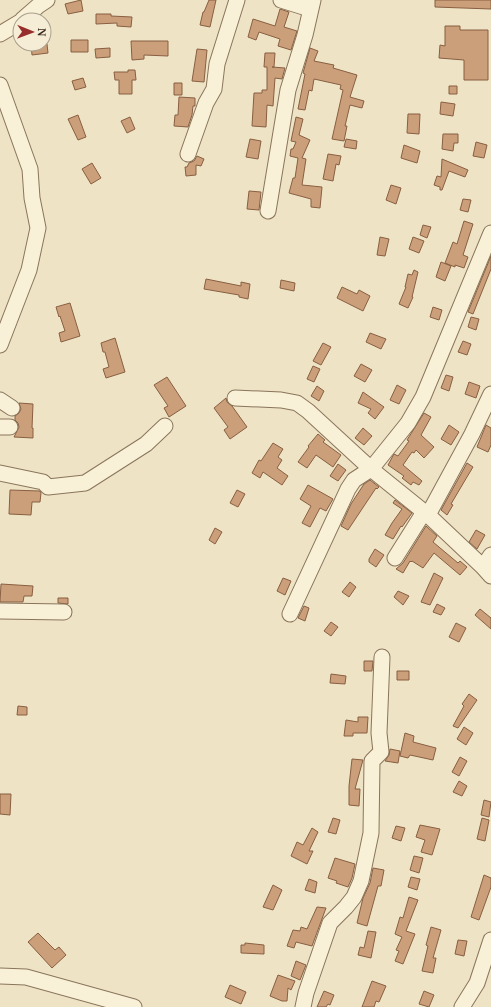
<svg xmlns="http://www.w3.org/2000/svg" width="491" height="1007" font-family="'PT Serif',serif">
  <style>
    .building { fill: #cc9f7b; stroke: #885f41 }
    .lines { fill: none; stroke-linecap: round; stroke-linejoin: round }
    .minor-casing { stroke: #89755b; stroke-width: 17 }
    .minor { stroke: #f9f0d8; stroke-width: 15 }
  </style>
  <rect width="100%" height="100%" fill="#eee3c5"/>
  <path class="building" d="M81,0L83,11L68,14L65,4Z
    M209,0H216L210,27L200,25L203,12H204Z
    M435,0H491V9L435,7Z
    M280,9L289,12L284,27L297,31L291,50L278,46L280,39L259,32L256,40L248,37L253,19L275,26Z
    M96,14H111V16L132,17L131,27L117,26V23L96,24Z
    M445,26H460V30H488V80H464V60L439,58L440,45L445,46Z
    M71,40H88V52H71Z
    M131,41H168V56L144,55V59L132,60Z
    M31,44H47L48,53L32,55Z
    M110,48V57L96,58L95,49Z
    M310,48L318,51L314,61L334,65L333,68L357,75L350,97L364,101L362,108L350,105L345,126H347L344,141L332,139L343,90L340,89L341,85L314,79L312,91L309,90L305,110L298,109L305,74L303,73Z
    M197,49L207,50L204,82L192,81Z
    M265,53H275L274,67H272L285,68L282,79L275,78L273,106L267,105L266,127L252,126L254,93H262V90H267V67H264Z
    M128,70H135L136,80H132V94H119V80H115L114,72H128Z
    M83,78L86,87L75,90L72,81Z
    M174,83H182V95H174Z
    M449,86H457V94H449Z
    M179,97L195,98V106H193L192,115L188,127L174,126L175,115H178Z
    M441,102L455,104L453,116L440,114Z
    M408,114H420L419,134L407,133Z
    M78,115L86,137L78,140L68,119Z
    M130,117L135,129L127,133L121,121Z
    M296,117L303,119L299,135L310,140L302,158L306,159L302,185L322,187L320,208L311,207V199L289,193L293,178H295L298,158L290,156L291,149H293L296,142L291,141Z
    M443,134H458V143H454L453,151L442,149Z
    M250,139L261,141L258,159L246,157Z
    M346,139L357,141L356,149L344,147Z
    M476,142L487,145L484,158L473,156Z
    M404,145L420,151L417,163L401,158Z
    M328,154L341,156L339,165L336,164L333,181L323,179Z
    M197,156L204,159L201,166L196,165V175L186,176L185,167H187L189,163L194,161Z
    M442,159L468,170L465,177L449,171L442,190H440V187L434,185L437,176L441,177Z
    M92,163L101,178L91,184L82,169Z
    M391,185L401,188L396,204L386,200Z
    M249,191L261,192L259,210L247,209Z
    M463,199L471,200L468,212L460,210Z
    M464,221L473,224L463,255L468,257L464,268L455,265V267L445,263L453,242L457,244Z
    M423,225L431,227L427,238L420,235Z
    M380,237L389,239L385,256L377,255Z
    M413,237L424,241L419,253L409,249Z
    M491,256V269L473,314L468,312Z
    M441,262L451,266L445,281L436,277Z
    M414,270L418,272L412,297H413L408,308L399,304L406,287H405L408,274L412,275Z
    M206,279L241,286V282L250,284L248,299L239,297V295L204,289Z
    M281,280L295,283L294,291L280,288Z
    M342,287L357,294L359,290L370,296L363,311L337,298Z
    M70,303L80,336L61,342L59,333L65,331L60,316L59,317L56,307Z
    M433,307L442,310L439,320L430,317Z
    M471,317L479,319L476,330L468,327Z
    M370,333L386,339L381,349L366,342Z
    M115,338L125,372L106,378L103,369L109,367L105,352H103L101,343Z
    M463,341L471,344L467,355L458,352Z
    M323,343L331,347L321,365L313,361Z
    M361,364L372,370L365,382L354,376Z
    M313,366L320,369L314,382L307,379Z
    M446,375L453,377L449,391L441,388Z
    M167,377L186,406L169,417L164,408L168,406L154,385Z
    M469,382L480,386L476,398L465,394Z
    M397,385L406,390L399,404L390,400Z
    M317,386L324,391L319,401L311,396Z
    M363,392L384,407L375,419L368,413L371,409L358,403Z
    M226,398L227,402L232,406L247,427L230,439L224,430L228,427L214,408Z
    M19,403L33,404L32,428H33V438L14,437L19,427L18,423L15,420V416L19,413L21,409Z
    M424,413L431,417L421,435L434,447L424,458L416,450L414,453L412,452L403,465L422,481L419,485L413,482L411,485L402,478L404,476L388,465L394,454L398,456L409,441L407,440Z
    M449,425L459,432L451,445L441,439Z
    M486,425L491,428V445L488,452L477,447Z
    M363,428L372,436L364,445L355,438Z
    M318,434L325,440L323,442L341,455L333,467L316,455L307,468L298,462L309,447L308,446Z
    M273,443L283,449L278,457L282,460L277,468L288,476L282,485L263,472L260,478L252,473L259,460L261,461Z
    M467,463L473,467L464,482L451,504L453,505L447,515L441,510Z
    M338,464L346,470L338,481L330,476Z
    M370,480L379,487L377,489L376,488L348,530L341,526L351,504L364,484Z
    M308,485L333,499L326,511L320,508L310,527L302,523L311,506L300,499Z
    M10,490L40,491L41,493L40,502H32L31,515L9,514Z
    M237,490L245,494L238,507L230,503Z
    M395,500L412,513L402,527L401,526L393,539L385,535L392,523L402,509L393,503Z
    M426,526L437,536L433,542L458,563L460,561L467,567L460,575L434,553L423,568L412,561L411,562L410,561L403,573L396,569L403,563Z
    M215,528L222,532L215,544L209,540Z
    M476,530L485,535L477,549L469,542Z
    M375,549L384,555L376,567L369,562V559Z
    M434,573L443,578L430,605L421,602Z
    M283,578L291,581L285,595L277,591Z
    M350,582L356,587L349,597L342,592Z
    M1,584L33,586L32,596H24L23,602H0Z
    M398,591L409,596L403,605L394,597Z
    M58,598H68V604L58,603Z
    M437,604L445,608L441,615L433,612Z
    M304,606L309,608L305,621L298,618Z
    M480,609L491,618V629L475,615Z
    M331,622L338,627L331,636L324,631Z
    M456,623L466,628L459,642L449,637Z
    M364,661H373L372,671H364Z
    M397,671H409V680H397Z
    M331,674L346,676L345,684L330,683Z
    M469,694L477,700L458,728L453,726L464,706L462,704Z
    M18,706L27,707V715H17Z
    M358,717H368L367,733H353V736H344L346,720L358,722Z
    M464,727L473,733L466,745L457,739Z
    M405,733L414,736L413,742L436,748L433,760L410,755L408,758L400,756Z
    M390,749L400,751L398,763L385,761L389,755Z
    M460,757L467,761L459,776L452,772Z
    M352,759L363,760L355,789H360L359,806L349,805V786Z
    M459,781L467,786L462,796L453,792Z
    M0,794H11L10,815L0,814Z
    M484,800L491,802L489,817L481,815Z
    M333,818L340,820L336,834L328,832Z
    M482,818L489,820L485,841L477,839Z
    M420,825L440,829L432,855L421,852L425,840L416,837Z
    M396,826L405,828L401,841L392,838Z
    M312,828L318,832L309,851H313L307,864L291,856L297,842L303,845Z
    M414,856L423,858L419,873L410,870Z
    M335,858L355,864L352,878L348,887L336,883L337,881L328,878Z
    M373,868L384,870L381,886H378L367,926L357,923L363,898L370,883Z
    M484,875L491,878V887L479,920L471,917Z
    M411,877L420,879L417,890L408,887Z
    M309,879L317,882L315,893L305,890Z
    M273,885L282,890L273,910L263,907Z
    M409,897L418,900L406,931L415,934L403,964L395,961L399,951L396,950L402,937L395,934L400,917L403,918Z
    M317,907L326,908L312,946L296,942L294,948L287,946L293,930L300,931L301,927L307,929Z
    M431,927L441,930L433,958H436L433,973L422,971L428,946L426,945Z
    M368,931L376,932L371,958L358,955L360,947L364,948Z
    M38,933L55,950L59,947L66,955L52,968L28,942Z
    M458,940L467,941L464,956L455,954Z
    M245,943L264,945V954L241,953V945H245Z
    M296,961L306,965L300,980L291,976Z
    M278,975L295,981L291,990L288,988L287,1001H282L270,996Z
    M372,981L386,986L379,1002L376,1001L374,1007H362Z
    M230,985L246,992L241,1004L225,997Z
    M324,991L334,995L330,1005L328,1004L326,1007H317Z
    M424,991L434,995L429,1007L419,1004Z"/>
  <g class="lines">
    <g class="minor-casing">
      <path id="minor" d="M281,0L310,9
        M22,20L38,6L47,0
        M0,34L20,22
        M0,85L30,169L32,198L38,228L29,270L0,345
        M188,154L206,103L214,89L217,64L237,0
        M268,211L288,90L305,35L313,0
        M235,398L281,400L297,403L308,411L371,469L428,515L483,567L491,576
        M0,400L12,408
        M0,427H10
        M0,473L43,482L48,487L85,483L146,444L165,426
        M428,515L472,434L491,394
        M395,558L424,512
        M483,567L491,555
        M0,611L64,612
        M290,614L348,489L354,480L371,469L408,423L423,397L491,233
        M0,976L26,977L134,1007
        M303,1007L306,993L330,923L346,907L354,897L361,881L371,833L372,761L381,752L379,733L382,657
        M462,1007L477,983L491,940"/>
    </g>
    <use href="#minor" class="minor"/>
  </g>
  <g transform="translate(32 32) rotate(91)"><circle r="19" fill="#f5edd5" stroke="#aaa08c"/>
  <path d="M0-3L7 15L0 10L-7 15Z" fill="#982e2b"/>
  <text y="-6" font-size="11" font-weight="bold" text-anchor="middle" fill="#392c1f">N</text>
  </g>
</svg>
